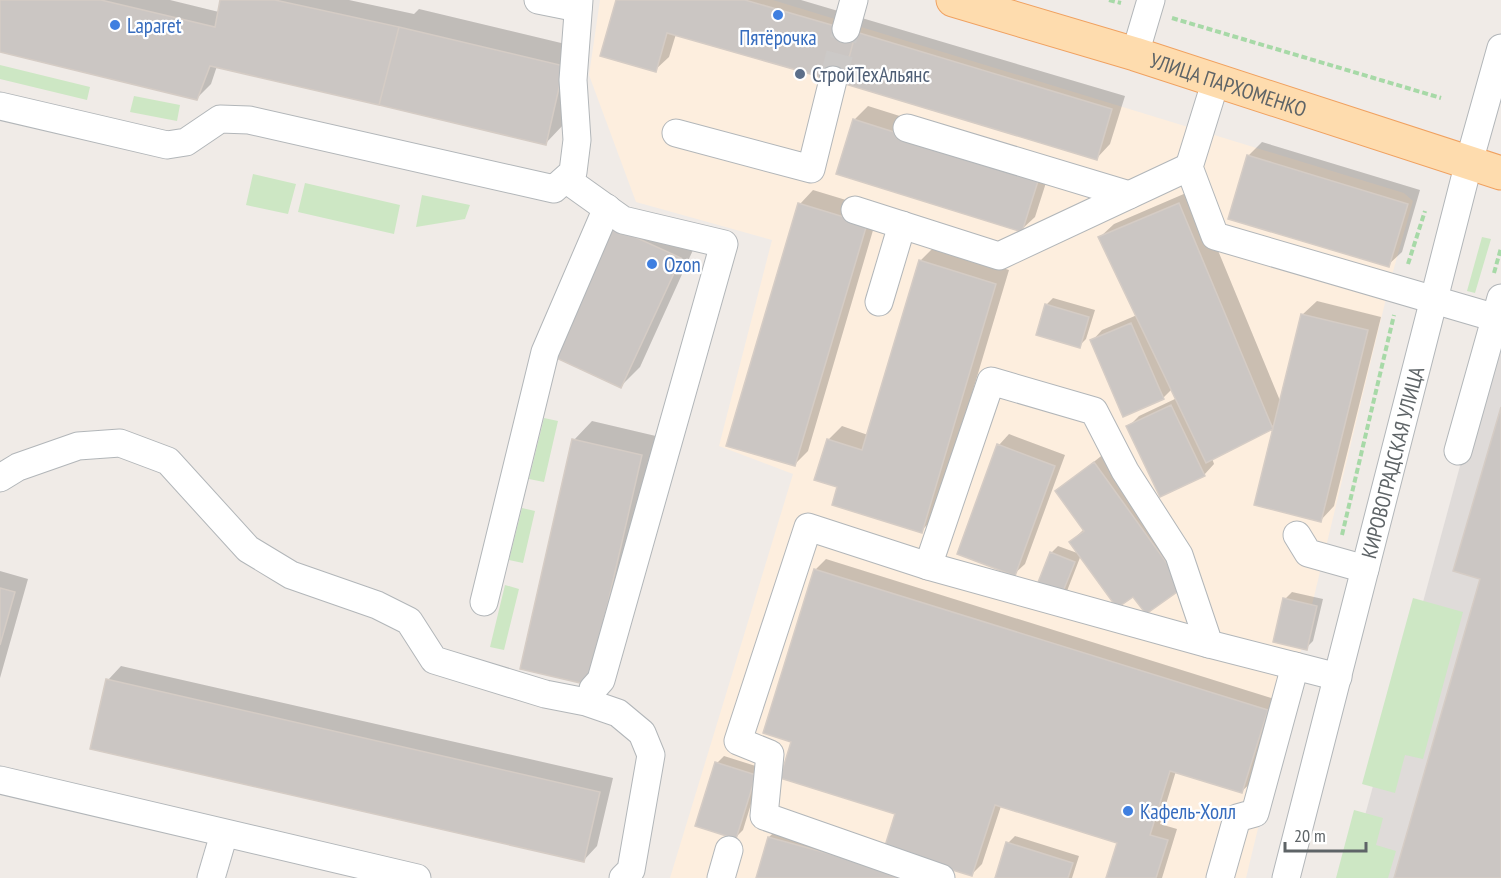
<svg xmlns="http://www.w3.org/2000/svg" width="1501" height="878" font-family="'PT Sans Narrow',sans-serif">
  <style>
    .commercial { fill: #fdeede }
    .industrial { fill: #dfdbd9 }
    .green { fill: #cde7c4 }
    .shadow { fill: #0003 }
    .building { fill: #cbc6c3; stroke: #d5ccc5; stroke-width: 1.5 }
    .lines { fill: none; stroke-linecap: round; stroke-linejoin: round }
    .minor-tunnel { stroke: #ccc9c7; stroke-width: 27; stroke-dasharray: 27 14; stroke-linecap: butt }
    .minor-casing { stroke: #b2b6b9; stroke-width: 29 }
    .major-casing { stroke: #f0a160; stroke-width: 35 }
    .path { stroke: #a7d9a7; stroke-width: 4; stroke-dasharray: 6 3; stroke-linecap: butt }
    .minor { stroke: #fff; stroke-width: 27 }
    .major { stroke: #fedcae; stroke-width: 33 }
    .shop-dot { fill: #3f7fe0; stroke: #fff; stroke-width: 2 }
    .service-dot { fill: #5c6f8a; stroke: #fff; stroke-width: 2 }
    .labels { text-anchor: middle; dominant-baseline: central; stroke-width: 4.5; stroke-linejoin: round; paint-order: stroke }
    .shop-label { font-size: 21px; fill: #366cbe; stroke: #fff; text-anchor: start }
    .service-label { font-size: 21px; fill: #4e5e75; stroke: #fff; text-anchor: start }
    .street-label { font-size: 21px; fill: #5e6467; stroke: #fff }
  </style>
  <rect width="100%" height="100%" fill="#f0ebe7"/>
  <path class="commercial" d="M600,0H773L1404,193L1413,201L1390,282L1246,878H670L793,474L719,446L772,240L636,202L589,75Z"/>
  <path class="industrial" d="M1501,315V878H1348Z"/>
  <path class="green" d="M0,65L90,87L87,100L0,79Z
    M134,96L180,105L177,121L130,112Z
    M253,174L296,184L288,214L246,205Z
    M305,183L400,205L394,234L298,212Z
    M422,195L470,205L465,219L416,227Z
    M1482,237L1491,239L1475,293L1467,291Z
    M544,418L558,421L544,482L529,479Z
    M522,508L535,511L523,563L509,560Z
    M505,585L519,589L504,650L490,647Z
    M1413,598L1463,612L1423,759L1405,755L1395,793L1362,784Z
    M1354,810L1383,818L1376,845L1396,851L1388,878H1336Z"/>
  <path class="shadow" d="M0,0H170L219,12L222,0H349L414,14L419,9L582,48L564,124L546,143L217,66L211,84L197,98L0,51Z
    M618,0H801L1125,96L1110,144L1097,158L676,34L669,57L655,70Z
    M868,106L1052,164L1035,217L1021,230L854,120Z
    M1262,142L1420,190L1402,252L1388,265L1248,156Z
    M813,190L879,210L808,451L794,465L800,204Z
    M1193,190L1281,403L1303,314L1317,301L1381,317L1334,506L1321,520L1276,424L1212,458L1214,464L1204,475L1128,427L1139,416L1177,398L1172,389L1163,398L1092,341L1102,330L1137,315L1100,237L1114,224Z
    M614,228L698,239L640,367L621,386Z
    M934,247L1009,270L935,517L921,531L839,486L828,440L842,426L868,435L920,261Z
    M1053,298L1095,310L1086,339L1079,346L1046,305Z
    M592,421L660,437L607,665L574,440Z
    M1009,434L1065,455L1025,564L1014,574L999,445Z
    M1105,453L1193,575L1081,555L1067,591L1060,598L1051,553L1058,546L1080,554L1071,542L1084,529L1057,491Z
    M826,559L1278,700L1253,781L1242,791L1176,771L1160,824L1177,829L1162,878H1107L1119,842L1001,806L982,864L972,874L938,864L758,878L769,837L783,824L920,861L897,813L793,741L815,570Z
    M0,571L28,579L0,678Z
    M1292,592L1323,599L1313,641L1306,648L1285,599Z
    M121,666L613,778L597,846L584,860L108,680Z
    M724,756L762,768L743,830L736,837L717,763Z
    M1015,836L1079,856L1072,878H997L1008,843Z"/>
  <path class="building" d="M0,0H101L215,27L220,0H275L399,27L379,105L210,66L197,100L0,52Z
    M616,0H745L856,32L842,83L667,33L656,72L600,56Z
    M399,27L564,66L546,145L379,105Z
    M856,32L1112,109L1097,160L842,83Z
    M853,119L1039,178L1022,232L836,174Z
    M1247,155L1408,204L1389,267L1228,219Z
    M798,203L867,224L795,466L726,446Z
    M1179,203L1273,429L1206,463L1098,237Z
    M613,227L681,258L621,388L554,357Z
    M919,260L996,284L922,533L832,505L837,487L814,480L827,439L862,450Z
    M1045,304L1089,317L1080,348L1036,335Z
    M1301,314L1368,330L1321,522L1254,505Z
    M1131,323L1164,399L1123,417L1090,340Z
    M1171,405L1205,476L1160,497L1126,426Z
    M1501,407V878H1394L1480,579L1453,571Z
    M572,439L642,455L589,685L520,669Z
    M997,444L1055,466L1015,576L957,554Z
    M1094,462L1184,587L1146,614L1133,597L1117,608L1069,542L1084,531L1055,491Z
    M1050,552L1075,562L1060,599L1035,590Z
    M814,569L1268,710L1242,793L1170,771L1150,835L1168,840L1156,878H1106L1117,843L995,805L972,876L884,849L895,814L780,778L791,742L763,733Z
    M0,588L15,592L0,645Z
    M1283,598L1317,606L1307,650L1273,642Z
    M106,679L600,792L584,862L90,749Z
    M715,762L756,775L736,839L695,826Z
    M768,837L918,878H756Z
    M1006,842L1073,863L1068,878H995Z"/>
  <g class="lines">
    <path class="minor-tunnel" d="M833,80L846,29"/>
    <g class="minor-casing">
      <g id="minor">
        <path d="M538,0L578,8"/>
        <path d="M846,29L854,0"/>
        <path d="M1135,54L1151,0"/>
        <path d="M1216,80L1189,167L1215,236L1496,318"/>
        <path d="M0,106L167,145L186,142L220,119L249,120L554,189L573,172L577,140L573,80L579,0"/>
        <path d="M907,128L1129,195"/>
        <path d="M676,133L811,169L833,80"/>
        <path d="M567,180L623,220L724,244L601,680L593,689"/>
        <path d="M855,210L999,256L1189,167"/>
        <path d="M879,302L902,225"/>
        <path d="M1458,451L1501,298"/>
        <path d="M0,478L18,467L78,446L120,443L168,461L248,549L291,575L377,605L409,621L434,660L545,694L586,702L618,713L642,733L651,755L631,870L623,878"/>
        <path d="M1297,535L1308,553L1365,569"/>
        <path d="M928,566L991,381L1094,411L1125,471L1179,555L1209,644L1338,677"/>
        <path d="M484,602L545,352L607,208"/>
        <path d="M0,780L417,878"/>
        <path d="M211,878L224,834"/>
        <path d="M721,878L729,850"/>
        <path d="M941,878L764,816L770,754L738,741L808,527L928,566L1209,644"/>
        <path d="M1220,878L1237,818L1255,813L1295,666"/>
        <path id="s1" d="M1286,878L1469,162L1501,48"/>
      </g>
    </g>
    <g class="major-casing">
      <g id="major">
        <path id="s2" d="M953,0L1135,54L1501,173"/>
      </g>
    </g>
    <path class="path" d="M1109,0L1121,3
      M1172,18L1441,98
      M1408,264L1425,211
      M1494,273L1501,248
      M1342,535L1394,315"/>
    <use href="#minor" class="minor"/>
    <use href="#major" class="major"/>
  </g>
  <g class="shop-dot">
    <circle cx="778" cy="15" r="6"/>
    <circle cx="115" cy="25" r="6"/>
    <circle cx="652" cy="264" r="6"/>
    <circle cx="1128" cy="811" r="6"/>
  </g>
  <circle class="service-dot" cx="800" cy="74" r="6"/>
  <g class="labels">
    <g class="shop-label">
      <text x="127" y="25">Laparet</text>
      <text x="778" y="37" text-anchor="middle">Пятёрочка</text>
      <text x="664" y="264">Ozon</text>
      <text x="1140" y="811">Кафель-Холл</text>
    </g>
    <g class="service-label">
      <text x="812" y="74">СтройТехАльянс</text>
    </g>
    <g class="street-label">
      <text stroke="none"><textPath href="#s2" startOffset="288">УЛИЦА ПАРХОМЕНКО</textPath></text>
      <text stroke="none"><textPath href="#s1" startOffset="429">КИРОВОГРАДСКАЯ УЛИЦА</textPath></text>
    </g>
  </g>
  <path d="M1285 842v9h81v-9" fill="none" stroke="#5e6467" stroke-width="3"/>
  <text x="1294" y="842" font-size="18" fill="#5e6467" stroke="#ffffff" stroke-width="4.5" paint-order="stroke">20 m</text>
</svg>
